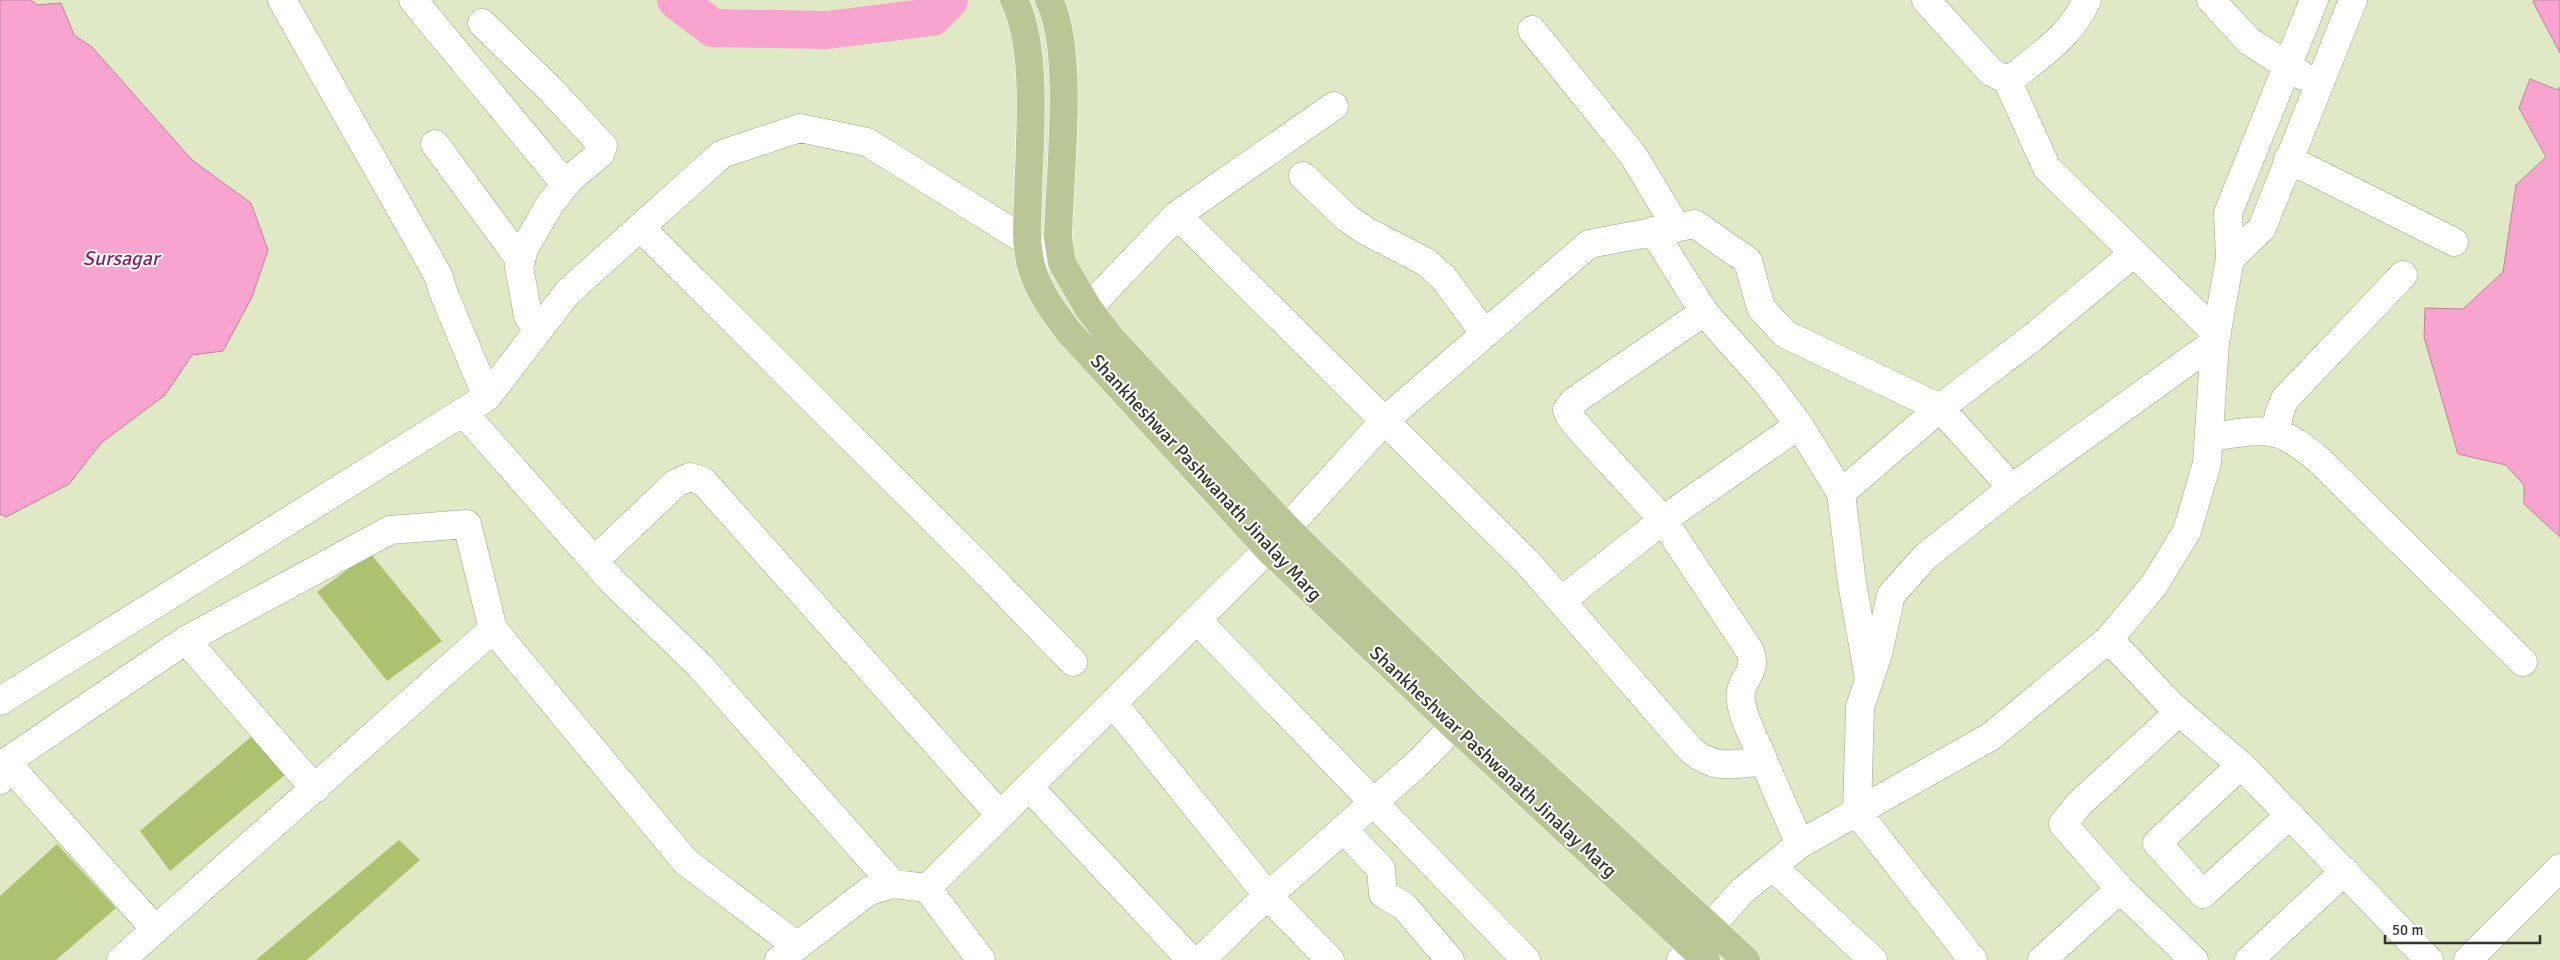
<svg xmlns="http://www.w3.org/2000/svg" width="2560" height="960" font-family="Signika,sans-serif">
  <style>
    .water { fill: #f9a4ce; stroke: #bd839c }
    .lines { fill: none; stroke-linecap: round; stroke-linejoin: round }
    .river { stroke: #f9a4ce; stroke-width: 38 }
    .building { fill: #acc26e }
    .minor-casing { stroke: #9ba584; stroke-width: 29 }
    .major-casing { stroke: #fff; stroke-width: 29 }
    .minor { stroke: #fff; stroke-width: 28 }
    .major { stroke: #bac696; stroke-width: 28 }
    .labels { text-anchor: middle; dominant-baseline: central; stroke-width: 4; stroke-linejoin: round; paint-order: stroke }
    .street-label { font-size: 19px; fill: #323628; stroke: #fff }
    .water-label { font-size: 20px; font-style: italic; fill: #86265e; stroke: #fff }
  </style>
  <rect width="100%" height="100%" fill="#dfe9c6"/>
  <path class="water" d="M0,0H31L37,5L61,3L74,35L92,47L192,160L251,203L268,250L252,297L223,351L192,355L165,395L101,443L69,484L6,517L0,514Z
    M2534,0H2560V53L2533,2Z
    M2530,79L2558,90L2560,87V537L2524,504V485L2506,465L2458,454L2424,337L2425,308L2463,309L2503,272L2516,185L2546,157L2519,108Z"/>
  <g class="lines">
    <path class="river" d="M676,0L713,28L827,30L932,17L949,0"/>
  </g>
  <path class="building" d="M370,553L442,641L387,681L317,592Z
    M258,731L292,769L170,871L140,831Z
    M399,840L420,860L307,960H256Z
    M57,844L116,908L56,960H0V896Z"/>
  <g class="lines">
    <g class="minor-casing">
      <path id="minor" d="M282,0L438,275L444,294L487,397
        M413,0L566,185
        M1926,0L1991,72L2007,80L2015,76C2043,53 2072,34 2087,0
        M2211,0L2249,41L2303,76
        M482,23L551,90L603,146L600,154L571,178L550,204L524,249L519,267L528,316L538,331
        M1532,30L1633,155L1677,228
        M2007,80L2047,168L2217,334
        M435,144L521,261
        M2288,159L2454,242
        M1303,176L1347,218L1366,231L1426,262L1443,277L1485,334
        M1177,215L1528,563L1690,749C1714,771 1734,764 1764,761
        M640,227L973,559L1073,662
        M1653,231L1704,312L1768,384L1799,425L1841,493L1852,583L1868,673
        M2230,259L2262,228L2353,0
        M1088,308L1177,215L1334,106
        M1704,312L1574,401L1567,410L1570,417L1580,429L1663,520L1750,651C1759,674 1737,680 1741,701C1743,718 1753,736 1760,752C1773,783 1786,813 1800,844
        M463,412L612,581L699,665L893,884
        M2276,433L2279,414L2285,399L2403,275
        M2209,437C2230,435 2254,428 2275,433C2291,437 2307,450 2319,460L2523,662
        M1841,493L1940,408L2032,338L2134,253
        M594,561L676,483L690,477L703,481L1000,815
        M1561,601L1663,520L1799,425
        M1197,620L1526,960
        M2109,639L2170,704L2243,767L2429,960
        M186,640L315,789
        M0,701L487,397L568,292L722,154L800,128L867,142L1062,263
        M1113,703L1268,896L1330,960
        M2179,712L2079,804L2063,824L2120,889L2194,960
        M6,762L155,929
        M2241,765L2157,843L2203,894L2290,815
        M0,780L6,762L186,640L390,530L467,524L493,629
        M1029,787L1191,960
        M1343,829L1381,869L1383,894L1404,906L1450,960
        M1773,867L1873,960
        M927,888L1268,549L1384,421L1589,244L1695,224L1748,261L1761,308L1785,334L1940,408L2012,488
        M121,960L493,629L685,861L797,946
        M779,960L869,891L893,884L927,888L981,960
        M1201,960L1250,912L1417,764L1471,709
        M1681,960L1741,892L1800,844L1990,737L2109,639L2154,585L2187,531L2207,463L2215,342L2230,259L2228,213L2314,0
        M1973,960L1857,812L1860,707L1878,654L1891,595L1926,556L2012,488L2215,342
        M2042,960L2120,889
        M2249,960L2345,871
        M2468,960L2560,868"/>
    </g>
    <g class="major-casing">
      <path id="major" d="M1014,0C1039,50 1029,144 1028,200C1027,225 1025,249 1033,272C1041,295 1054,312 1068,331L1268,549L1455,727L1706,960
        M1049,0C1075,51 1059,178 1058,238L1062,263L1088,308L1111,338L1287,528L1472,708L1746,960"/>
    </g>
    <use href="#minor" class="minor"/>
    <use href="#major" class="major"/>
  </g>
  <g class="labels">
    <g class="street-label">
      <text transform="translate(1206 478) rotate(47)">Shankheshwar Pashwanath Jinalay Marg</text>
      <text transform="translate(1493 762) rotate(43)">Shankheshwar Pashwanath Jinalay Marg</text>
    </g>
    <g class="water-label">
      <text x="121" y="258">Sursagar</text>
    </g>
  </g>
  <path d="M2385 935v8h155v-8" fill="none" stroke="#323628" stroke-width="2.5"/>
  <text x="2392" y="935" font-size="15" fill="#323628" stroke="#ffffff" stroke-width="4" paint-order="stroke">50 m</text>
</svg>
